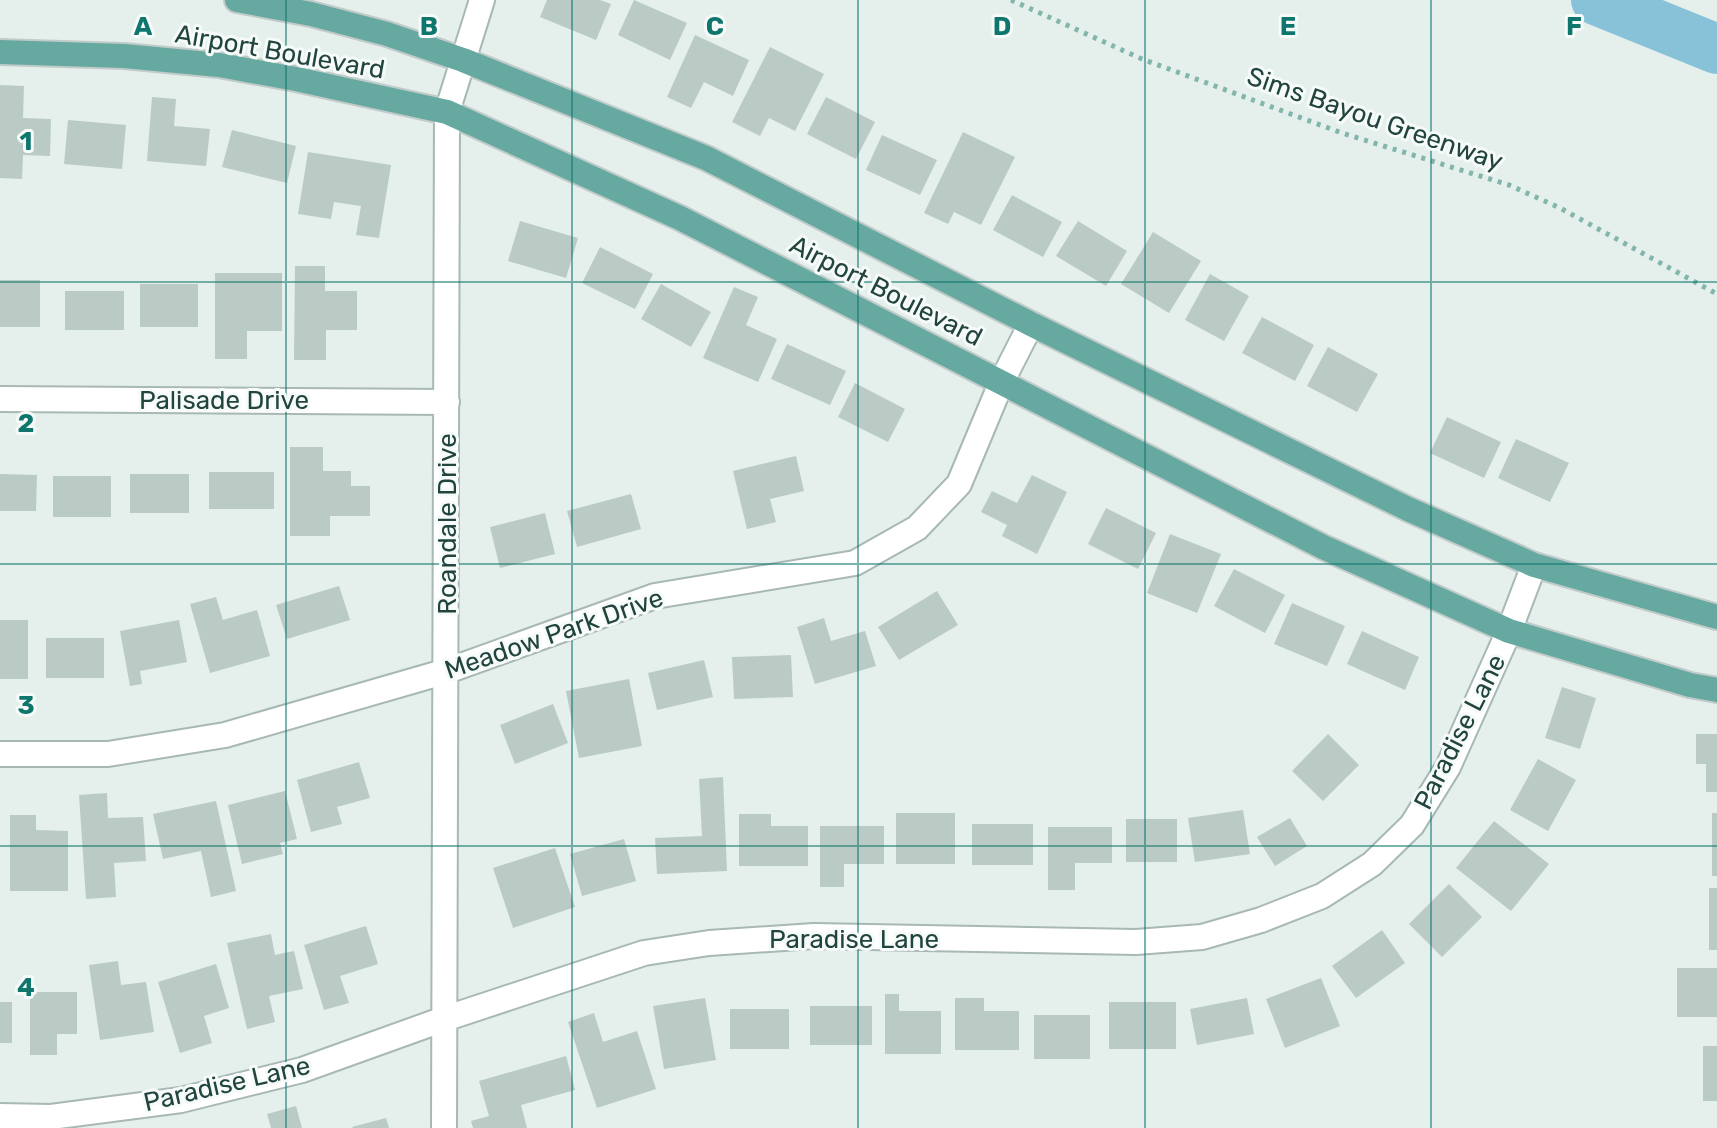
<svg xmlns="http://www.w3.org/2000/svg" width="1717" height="1128" font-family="Rubik,sans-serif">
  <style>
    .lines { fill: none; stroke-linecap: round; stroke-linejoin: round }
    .river { stroke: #88c2d9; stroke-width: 50 }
    .building { fill: #bacbc6 }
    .minor-casing { stroke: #a7b8b5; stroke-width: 28 }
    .major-casing { stroke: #c1cbc9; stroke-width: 28 }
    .path { stroke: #82b6ac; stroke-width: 5; stroke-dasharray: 4 6; stroke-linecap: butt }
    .minor { stroke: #fff; stroke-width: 24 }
    .major { stroke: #65a9a0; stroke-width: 24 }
    .grid { fill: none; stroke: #0f766e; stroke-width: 2; stroke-opacity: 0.55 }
    .labels { text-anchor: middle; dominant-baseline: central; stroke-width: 6; stroke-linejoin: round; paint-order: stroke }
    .street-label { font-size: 26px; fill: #22443f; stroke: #f6fbf9 }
    .grid-label { font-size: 26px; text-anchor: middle; font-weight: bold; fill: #0f766e; stroke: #f6fbf9; stroke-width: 6; stroke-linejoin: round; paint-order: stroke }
  </style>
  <rect width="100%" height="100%" fill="#e5efec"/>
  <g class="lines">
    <path class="river" d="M1596,0L1717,49"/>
  </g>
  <path class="building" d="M547,0H600L611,4L596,40L540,17Z
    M634,0L687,23L670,60L618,35Z
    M695,35L749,60L733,96L704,82L691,108L667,97Z
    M770,47L824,74L795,131L769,118L760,136L732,122Z
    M0,85L24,86L23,118L51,119L50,156L23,155L22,179L0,178Z
    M152,97L176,99L174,126L210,129L206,166L147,161Z
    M826,97L875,122L856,159L807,134Z
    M68,120L126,125L122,169L64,164Z
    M232,130L296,146L287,183L222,167Z
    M963,132L1015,157L981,225L954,212L948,224L924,213Z
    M882,135L937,160L920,195L866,170Z
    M308,152L391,165L379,238L356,235L361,206L334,202L331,219L298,214Z
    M1012,195L1062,222L1043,257L993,230Z
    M520,221L578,238L566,278L508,261Z
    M1078,221L1127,251L1106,286L1056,256Z
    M1153,232L1201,261L1169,313L1121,284Z
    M600,247L653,274L635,309L582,283Z
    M295,266H325V291H357V330H326V360H294Z
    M215,273H282V331H247V359H215Z
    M1210,274L1249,296L1224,341L1185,320Z
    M0,280H40V327H0Z
    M140,284H198V327H140Z
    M661,284L711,312L691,347L641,319Z
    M734,287L758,297L746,325L777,339L758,382L703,358Z
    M65,291H124V330H65Z
    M1262,317L1314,345L1295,381L1242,353Z
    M787,344L846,371L830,405L771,379Z
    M1328,347L1378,374L1357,412L1307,386Z
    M855,383L905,409L888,442L838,417Z
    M1447,417L1501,442L1484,478L1430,453Z
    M1516,439L1569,463L1550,502L1498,478Z
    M290,447H323V471H351V486H370V516H330V536H290Z
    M796,456L804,491L770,499L776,522L747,529L733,471Z
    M209,472H274V509H209Z
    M0,474L37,475L36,511H0Z
    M130,474H189V513H130Z
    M1032,475L1067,492L1037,554L1002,536L1007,525L981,512L992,491L1017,503Z
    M53,476H111V517H53Z
    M631,494L641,529L577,547L567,511Z
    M1106,508L1156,533L1138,569L1088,544Z
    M545,513L555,554L500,568L490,527Z
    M1170,534L1221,554L1197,613L1147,593Z
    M1234,569L1285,595L1265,633L1214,606Z
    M339,586L350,620L287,639L276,605Z
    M937,591L958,625L899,660L878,627Z
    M216,597L223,620L257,610L270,656L210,673L190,604Z
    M1292,603L1345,626L1327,666L1274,644Z
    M824,618L831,641L865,631L876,666L815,684L797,627Z
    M0,620H28V679H0Z
    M179,620L187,662L140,671L142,684L130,686L120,631Z
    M1362,631L1419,657L1405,690L1347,664Z
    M46,638H104V678H46Z
    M791,655L793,697L734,699L732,657Z
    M704,660L713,697L657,710L648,673Z
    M629,679L642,746L579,758L566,691Z
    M1562,687L1596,698L1580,749L1545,738Z
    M553,704L568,743L515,764L500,725Z
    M1328,734L1359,765L1323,801L1292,771Z
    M1696,734H1717V792H1706V764H1696Z
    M1538,759L1576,780L1548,831L1510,810Z
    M359,762L370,798L337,807L342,824L311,832L297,780Z
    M723,777L727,871L657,874L655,838L702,836L699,779Z
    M285,791L297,839L280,843L283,854L242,864L228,805Z
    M107,793L108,818L143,817L146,861L114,863L116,897L86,899L79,795Z
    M216,801L236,891L211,897L201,851L163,859L153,814Z
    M1243,810L1250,854L1195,862L1188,818Z
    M896,813H955V864H896Z
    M1712,813H1717V876H1712Z
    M739,814H771V826H808V866H739Z
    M10,815H36V830L68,831V891H10Z
    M1290,818L1307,846L1275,866L1257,837Z
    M1126,819H1177V862H1126Z
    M1494,821L1549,864L1511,911L1456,868Z
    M972,824H1033V865H972Z
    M820,826H884V864H844V887H820Z
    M1048,827H1112V863H1075V890H1048Z
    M624,839L636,881L582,896L570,854Z
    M555,848L575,907L513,928L493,868Z
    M1449,884L1482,917L1442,957L1409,924Z
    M1709,888H1717V950H1709Z
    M366,926L378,964L340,976L349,1003L324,1010L304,945Z
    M1382,930L1405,963L1356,998L1332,966Z
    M271,934L275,955L294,951L303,989L269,996L275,1022L247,1029L227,943Z
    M118,961L121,985L146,982L154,1032L100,1040L89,965Z
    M216,964L229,1008L204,1016L212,1043L180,1053L158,982Z
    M1677,968H1717V1017H1677Z
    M1321,978L1340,1026L1285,1048L1266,999Z
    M30,992H77V1034H57V1055H30Z
    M885,994H899V1011H941V1054H885Z
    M705,998L716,1060L664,1069L653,1006Z
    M955,998H984V1011H1019V1050H955Z
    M1247,998L1254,1034L1197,1045L1190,1009Z
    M0,1002H12V1043H0Z
    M1109,1002H1176V1049H1109Z
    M810,1006H872V1045H810Z
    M730,1009H789V1049H730Z
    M594,1013L603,1042L637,1031L656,1089L597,1108L568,1022Z
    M1034,1015H1090V1059H1034Z
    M1703,1046H1717V1101H1703Z
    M566,1056L575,1090L521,1105L527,1128H473L471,1121L489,1116L479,1081Z
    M296,1106L302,1128H271L267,1114Z
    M386,1118L389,1128H353L352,1127Z"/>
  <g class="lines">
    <g class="minor-casing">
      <path id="minor" d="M0,399L447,402
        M0,754H108L225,735L447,671L655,596L855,563L917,528L959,484L1002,381L1031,324
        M0,1116L51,1117L181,1100L302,1070L444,1019L644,953L709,943L814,936L1136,942L1202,937L1261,920L1322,896L1372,864L1412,825L1448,767L1509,631L1534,565
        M444,1128L447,112L482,0"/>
    </g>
    <g class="major-casing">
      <path id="major" d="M237,0L311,14L387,34L463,60L706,158L1031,324L1408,509L1534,565L1717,617
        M0,52L124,56L219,65L296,79L447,112L680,218L1323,547L1509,631L1690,685L1717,690"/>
    </g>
    <path class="path" d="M1011,0L1142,59L1342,133L1509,185L1560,208L1717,294"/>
    <use href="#minor" class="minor"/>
    <use href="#major" class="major"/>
  </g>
  <path class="grid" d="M286,0V1128M572,0V1128M858,0V1128M1145,0V1128M1431,0V1128M0,282H1717M0,564H1717M0,846H1717"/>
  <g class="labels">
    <g class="street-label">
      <text transform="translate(280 52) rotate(10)">Airport Boulevard</text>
      <text transform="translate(1375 119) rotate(19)">Sims Bayou Greenway</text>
      <text transform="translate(886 291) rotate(27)">Airport Boulevard</text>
      <text x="224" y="400">Palisade Drive</text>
      <text transform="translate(447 524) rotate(-90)">Roandale Drive</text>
      <text transform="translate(554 634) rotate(-19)">Meadow Park Drive</text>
      <text transform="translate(1460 732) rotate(-63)">Paradise Lane</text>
      <text x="854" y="939">Paradise Lane</text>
      <text transform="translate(227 1084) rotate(-13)">Paradise Lane</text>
    </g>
  </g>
  <g class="grid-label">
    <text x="143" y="35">A</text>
    <text x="429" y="35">B</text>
    <text x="715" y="35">C</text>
    <text x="1002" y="35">D</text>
    <text x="1288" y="35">E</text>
    <text x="1574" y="35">F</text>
    <text x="26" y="150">1</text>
    <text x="26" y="432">2</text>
    <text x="26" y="714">3</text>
    <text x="26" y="996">4</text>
  </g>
</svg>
